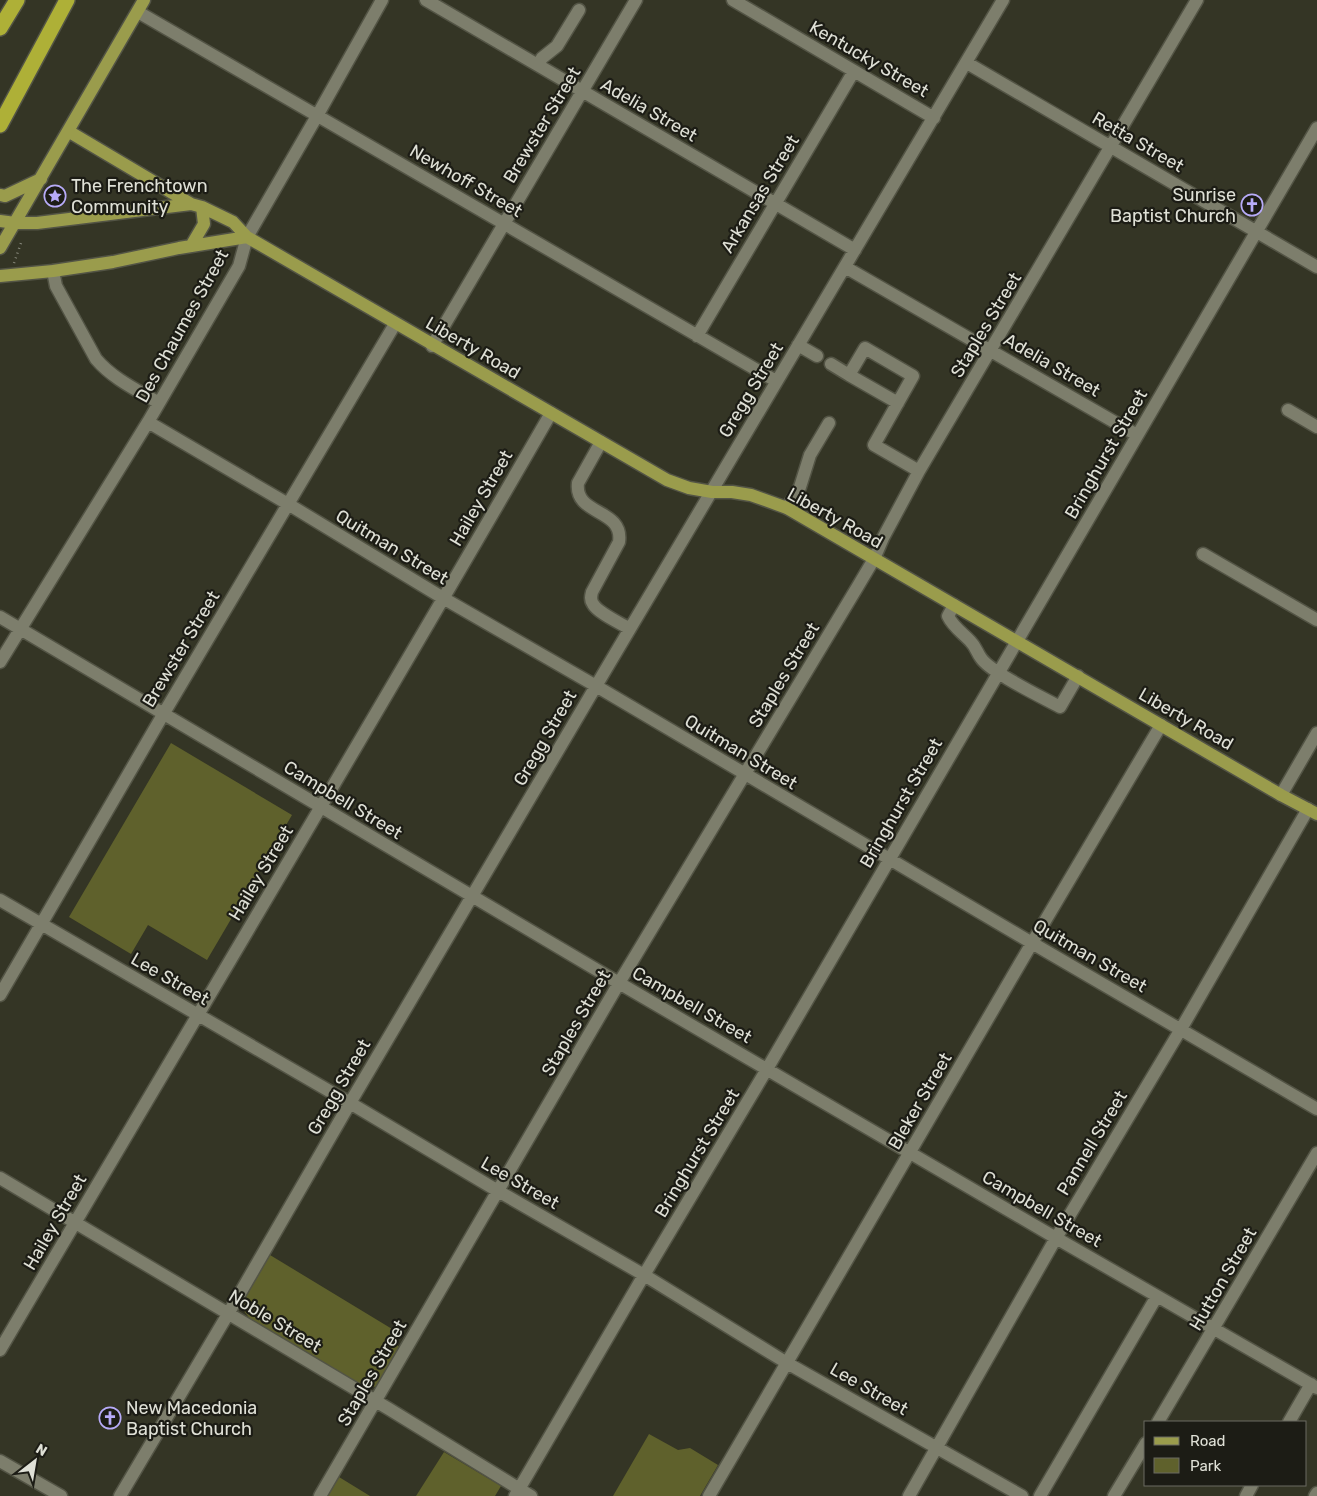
<svg xmlns="http://www.w3.org/2000/svg" width="1317" height="1496" font-family="Rubik,sans-serif">
  <style>
    .green { fill: #5f612c }
    .lines { fill: none; stroke-linecap: round; stroke-linejoin: round }
    .minor-casing { stroke: #535445; stroke-width: 15 }
    .major-casing { stroke: #535445; stroke-width: 15 }
    .highway-casing { stroke: #535445; stroke-width: 18 }
    .path { stroke: #86877a; stroke-width: 2.5; stroke-dasharray: 1 4; stroke-linecap: butt }
    .minor { stroke: #7d7e6c; stroke-width: 12 }
    .major { stroke: #9a9c4c; stroke-width: 12 }
    .highway { stroke: #aeb037; stroke-width: 15 }
    .labels { text-anchor: middle; dominant-baseline: central; stroke-width: 4.5; stroke-linejoin: round; paint-order: stroke }
    .street-label { font-size: 18px; fill: #dfe0d6; stroke: #1c1c15 }
    .poi-label { font-size: 18px; fill: #dfe0d6; stroke: #1c1c15; text-anchor: start }
  </style>
  <rect width="100%" height="100%" fill="#343525"/>
  <path class="green" d="M171,743L292,815L207,960L148,925L131,954L69,917Z
    M270,1255L402,1335L395,1344L400,1347L377,1386L367,1389L364,1388L250,1319L244,1311L243,1302Z
    M649,1434L678,1450L690,1448L718,1465L700,1496H613Z
    M444,1452L501,1486L495,1496H416Z
    M339,1477L370,1496H328Z"/>
  <g class="lines">
    <g class="minor-casing">
      <path id="minor" d="M426,0L855,250
        M733,0L934,118
        M138,12L776,381
        M967,63L1317,267
        M538,65L542,58L557,46L579,10
        M845,267L1137,435
        M53,271L56,286L96,359C113,379 137,390 159,403
        M697,336L854,71
        M798,345L817,356
        M432,346L636,0
        M831,364L849,375L865,348L913,376L874,445L919,471
        M849,375L898,403
        M1288,410L1317,427
        M148,422L288,504L443,598L596,686L1032,943L1317,1109
        M601,442L578,483C574,516 624,508 619,542L592,592C591,596 590,600 593,604C598,613 620,623 630,629
        M787,508L800,487L810,455L829,423
        M1203,554L1317,620
        M954,605L948,616C953,627 963,633 971,642C976,647 977,653 981,658C991,673 1042,697 1060,707L1078,676
        M0,617L619,983L1056,1238L1317,1388
        M0,662L148,422L239,266L247,237L317,116L382,0
        M1281,795L1317,733
        M0,900L350,1103L498,1191L644,1275L787,1363L1022,1496
        M0,995L164,713L395,324
        M0,1178L389,1409L531,1496
        M0,1350C184,1037 370,727 551,413
        M1158,1422L1317,1153
        M1289,1422L1311,1384
        M0,1461L61,1496
        M120,1496L228,1314L350,1103L596,686L1003,0
        M320,1496L619,983L858,586L874,559L883,538L919,471L1197,0
        M515,1496L644,1275L767,1069L1317,128
        M709,1496L1032,943L1161,725
        M909,1496L1056,1238L1181,1029L1308,809
        M1040,1496L1157,1296
        M1114,1496L1146,1443
        M1246,1496L1252,1485
        M1315,1496L1317,1493"/>
    </g>
    <g class="major-casing">
      <path id="major" d="M68,131L191,204
        M0,195L5,196L41,179
        M0,221L15,223H37L191,204L202,207L233,222L247,237L667,480L689,488L712,492H732L751,495L787,508L1281,795L1317,814
        M191,246L204,224L202,207
        M0,248L144,0
        M0,276L53,271L113,262L179,248L247,237"/>
    </g>
    <g class="highway-casing">
      <path id="highway" d="M0,28L17,0
        M0,125L67,0"/>
    </g>
    <path class="path" d="M14,263L21,243"/>
    <use href="#minor" class="minor"/>
    <use href="#major" class="major"/>
    <use href="#highway" class="highway"/>
  </g>
  <defs>
    <g id="sight-ring" transform="scale(1.125)"><circle r="9.5" fill="#1c1c15" stroke="#b7abf8" stroke-width="1.5"/><path d="M0-6L1.8-2.2L6-1.7L2.9 1.2L3.7 5.4L0 3.3L-3.7 5.4L-2.9 1.2L-6-1.7L-1.8-2.2Z" fill="#b7abf8"/></g>
    <g id="church-ring" transform="scale(1.125)"><circle r="9.5" fill="#1c1c15" stroke="#b7abf8" stroke-width="1.5"/><path d="M-1.2-6h2.4v3.5h3.3v2.4h-3.3V6h-2.4V-.1h-3.3v-2.4h3.3Z" fill="#b7abf8"/></g>
  </defs>
  <g fill-rule="evenodd">
    <use href="#sight-ring" x="55" y="196"/>
    <use href="#church-ring" x="1252" y="205"/>
    <use href="#church-ring" x="110" y="1418"/>
  </g>
  <g class="labels">
    <g class="street-label">
      <text transform="translate(869 59) rotate(30)">Kentucky Street</text>
      <text transform="translate(649 110) rotate(30)">Adelia Street</text>
      <text transform="translate(542 125) rotate(-59)">Brewster Street</text>
      <text transform="translate(1138 142) rotate(30)">Retta Street</text>
      <text transform="translate(466 181) rotate(30)">Newhoff Street</text>
      <text transform="translate(760 194) rotate(-59)">Arkansas Street</text>
      <text transform="translate(986 325) rotate(-59)">Staples Street</text>
      <text transform="translate(182 326) rotate(-61)">Des Chaumes Street</text>
      <text transform="translate(473 348) rotate(30)">Liberty Road</text>
      <text transform="translate(1052 365) rotate(30)">Adelia Street</text>
      <text transform="translate(751 390) rotate(-59)">Gregg Street</text>
      <text transform="translate(1106 454) rotate(-60)">Bringhurst Street</text>
      <text transform="translate(481 498) rotate(-60)">Hailey Street</text>
      <text transform="translate(835 518) rotate(29)">Liberty Road</text>
      <text transform="translate(392 547) rotate(31)">Quitman Street</text>
      <text transform="translate(181 649) rotate(-59)">Brewster Street</text>
      <text transform="translate(784 675) rotate(-59)">Staples Street</text>
      <text transform="translate(1186 719) rotate(30)">Liberty Road</text>
      <text transform="translate(545 738) rotate(-60)">Gregg Street</text>
      <text transform="translate(741 752) rotate(31)">Quitman Street</text>
      <text transform="translate(343 800) rotate(31)">Campbell Street</text>
      <text transform="translate(901 803) rotate(-60)">Bringhurst Street</text>
      <text transform="translate(261 873) rotate(-59)">Hailey Street</text>
      <text transform="translate(1090 956) rotate(30)">Quitman Street</text>
      <text transform="translate(170 979) rotate(30)">Lee Street</text>
      <text transform="translate(692 1005) rotate(30)">Campbell Street</text>
      <text transform="translate(576 1023) rotate(-60)">Staples Street</text>
      <text transform="translate(339 1087) rotate(-60)">Gregg Street</text>
      <text transform="translate(920 1101) rotate(-60)">Bleker Street</text>
      <text transform="translate(1092 1143) rotate(-59)">Pannell Street</text>
      <text transform="translate(697 1153) rotate(-59)">Bringhurst Street</text>
      <text transform="translate(520 1183) rotate(30)">Lee Street</text>
      <text transform="translate(1042 1209) rotate(30)">Campbell Street</text>
      <text transform="translate(55 1222) rotate(-60)">Hailey Street</text>
      <text transform="translate(1223 1279) rotate(-60)">Hutton Street</text>
      <text transform="translate(275 1321) rotate(31)">Noble Street</text>
      <text transform="translate(372 1373) rotate(-60)">Staples Street</text>
      <text transform="translate(869 1389) rotate(30)">Lee Street</text>
    </g>
    <g class="poi-label">
      <text x="71" y="186">The Frenchtown<tspan x="71" dy="21">Community</tspan></text>
      <text x="1236" y="195" text-anchor="end">Sunrise<tspan x="1236" dy="21">Baptist Church</tspan></text>
      <text x="126" y="1408">New Macedonia<tspan x="126" dy="21">Baptist Church</tspan></text>
    </g>
  </g>
  <rect x="1144" y="1421" width="162" height="65" fill="#1c1c15" stroke="#6a6a62"/>
  <rect x="1154" y="1437" width="25" height="8" fill="#9a9c4c" stroke="#6a6a62"/>
  <text x="1190" y="1446" font-size="15" fill="#dfe0d6">Road</text>
  <rect x="1154" y="1458" width="25" height="15" fill="#5f612c" stroke="#6a6a62"/>
  <text x="1190" y="1471" font-size="15" fill="#dfe0d6">Park</text>
  <g transform="translate(35 1461) rotate(31)" stroke="#1c1c15" stroke-width="4" paint-order="stroke">
  <path d="M0-4L9 19L0 12L-9 19Z" fill="#dfe0d6"/>
  <text y="-8" font-size="14" font-weight="bold" text-anchor="middle" fill="#dfe0d6">N</text>
  </g>
</svg>
